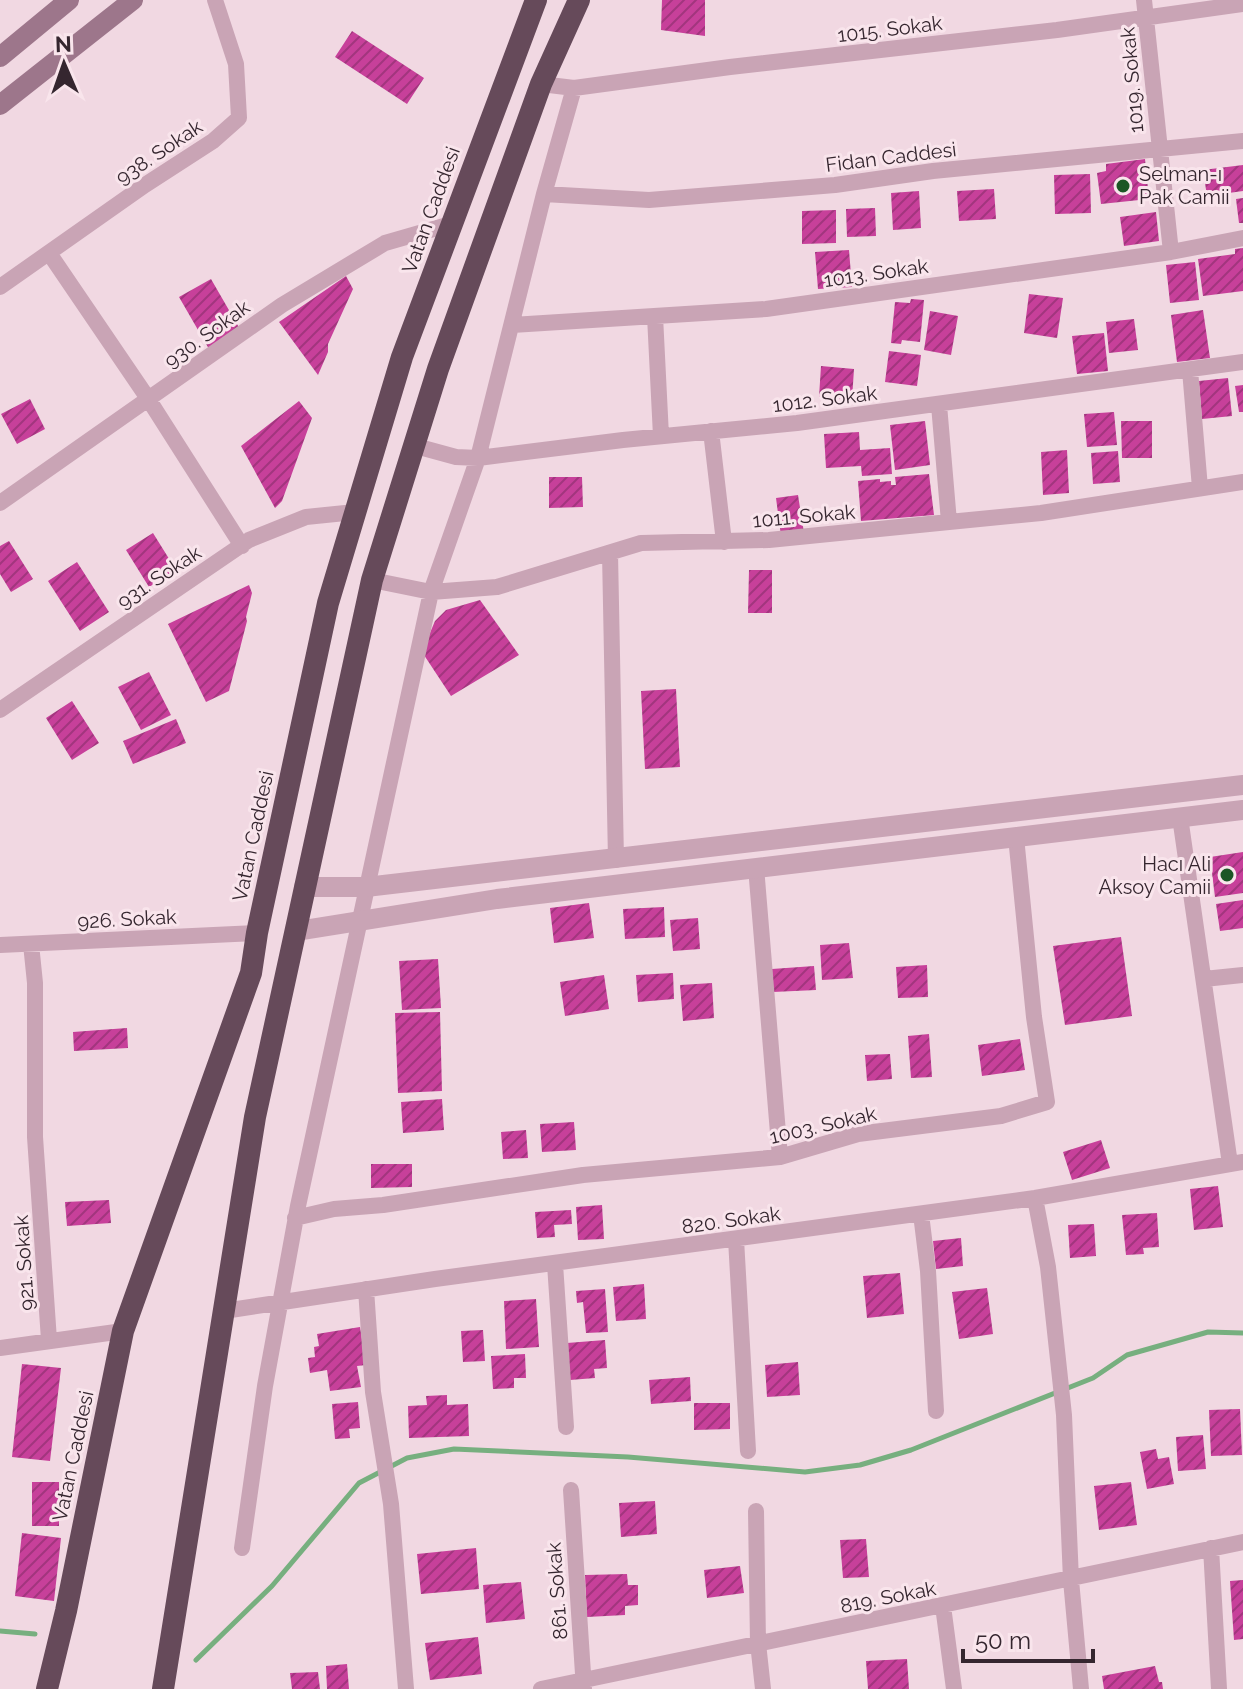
<svg xmlns="http://www.w3.org/2000/svg" width="1243" height="1689" font-family="Raleway,sans-serif">
  <style>
    .lines { fill: none; stroke-linecap: round; stroke-linejoin: round }
    .stream { stroke: #77af7f; stroke-width: 5 }
    .building { fill: url(#building-hatch) }
    .minor { stroke: #c9a4b5; stroke-width: 16 }
    .tertiary { stroke: #c9a4b5; stroke-width: 20 }
    .secondary { stroke: #9d768b; stroke-width: 20 }
    .trunk { stroke: #664a5a; stroke-width: 22 }
    .poi-dot { fill: #1b5625; stroke: #f9e5ec; stroke-width: 3 }
    .labels { text-anchor: middle; dominant-baseline: central; stroke-width: 6; stroke-linejoin: round; paint-order: stroke }
    .street-label { font-size: 20px; fill: #35262f; stroke: #f9e5ec }
    .poi-label { font-size: 20px; fill: #35262f; stroke: #f9e5ec; text-anchor: start }
  </style>
  <defs>
    <pattern id="building-hatch" width="6" height="6" patternUnits="userSpaceOnUse" patternTransform="scale(2)"><rect width="6" height="6" fill="#c7409a"/><path d="M-1 1l2-2M0 6l6-6M5 7l2-2" fill="none" stroke="#a2357e"/></pattern>
  </defs>
  <rect width="100%" height="100%" fill="#f1d8e2"/>
  <g class="lines">
    <path class="stream" d="M0,1631L35,1634
      M196,1660L272,1586L359,1483L407,1458L454,1449L628,1457L805,1472L860,1465L911,1450L1093,1378L1127,1355L1208,1332L1243,1333"/>
  </g>
  <path class="building" d="M662,0H705V36L661,30Z
    M352,31L424,78L407,104L335,57Z
    M1145,159L1149,199L1101,204L1097,173L1106,171V164Z
    M1243,165V191L1207,196L1203,170Z
    M1090,174L1091,213L1055,214L1054,175Z
    M994,189L996,219L959,221L957,191Z
    M919,191L921,228L893,230L891,193Z
    M1243,198V223H1239L1236,199Z
    M875,208L876,236L847,237L846,209Z
    M836,210V243L802,244V211Z
    M1156,212L1159,241L1124,246L1120,217Z
    M1243,248V291L1203,296L1198,259L1235,254V249Z
    M849,250L852,287L818,289L815,252Z
    M1195,262L1199,300L1170,303L1166,265Z
    M346,276L353,289L328,344V352L318,375L279,322Z
    M211,279L241,331L209,349L179,297Z
    M1029,294L1063,298L1057,338L1024,333Z
    M911,299L924,300L920,342L902,340L901,344L891,343L895,302L910,303Z
    M1203,310L1210,358L1177,362L1171,315Z
    M930,311L958,316L951,355L924,350Z
    M1134,319L1138,350L1109,353L1106,322Z
    M1104,333L1108,371L1077,374L1072,336Z
    M889,351L921,355L917,386L885,382Z
    M821,366L854,369L852,399L819,397Z
    M1228,378L1232,416L1202,419L1199,381Z
    M1243,385V412H1239L1235,386Z
    M30,399L45,429L17,444L1,414Z
    M299,401L312,418L282,501L275,508L241,446Z
    M1114,412L1117,445L1087,447L1084,414Z
    M925,421L930,465L895,470L890,425Z
    M1121,421H1152V458H1122Z
    M859,432L860,450L890,448L892,474L862,476L861,466L826,468L824,434Z
    M1067,450L1069,493L1043,495L1041,452Z
    M1118,451L1120,482L1093,484L1091,453Z
    M929,474L934,515L861,521L858,481L880,479V482L891,481V485H896L895,477Z
    M549,477H582L583,507L549,508Z
    M798,495L804,533L781,536L776,498Z
    M153,533L176,570L149,587L126,550Z
    M9,541L33,579L11,592L0,574V546Z
    M77,562L109,612L80,631L48,581Z
    M749,570H772V613H748Z
    M249,585L252,593L246,617L247,621L229,691L206,702L168,624Z
    M480,600L519,655L451,696L422,652L435,621L446,610Z
    M149,672L171,715L141,730L118,687Z
    M676,689L680,767L645,769L641,691Z
    M72,701L99,743L72,760L46,718Z
    M176,719L186,743L133,764L123,741Z
    M1243,852V893L1215,897L1210,857Z
    M1243,900V928L1220,931L1216,904Z
    M589,903L594,938L554,943L550,908Z
    M664,907L665,937L625,939L623,909Z
    M698,918L700,949L673,951L670,920Z
    M1121,937L1132,1016L1065,1025L1053,946Z
    M849,943L853,978L822,980L820,945Z
    M438,959L441,1008L402,1010L399,961Z
    M927,965L928,997L898,998L896,967Z
    M814,966L816,990L773,992L772,969Z
    M673,973L674,999L638,1002L636,975Z
    M604,975L609,1009L565,1016L560,982Z
    M712,983L714,1018L683,1021L680,985Z
    M440,1012L442,1091L398,1093L395,1013Z
    M127,1028L128,1048L74,1051L73,1032Z
    M929,1034L932,1077L911,1078L908,1036Z
    M1020,1039L1025,1070L982,1076L978,1045Z
    M890,1054L892,1079L867,1081L865,1055Z
    M442,1099L444,1130L403,1133L401,1102Z
    M574,1122L576,1150L542,1152L540,1124Z
    M526,1130L528,1158L503,1159L501,1132Z
    M1101,1140L1110,1168L1072,1180L1063,1152Z
    M371,1164H412V1187L371,1188Z
    M1218,1186L1223,1227L1194,1230L1190,1189Z
    M109,1200L111,1223L67,1226L65,1202Z
    M602,1205L604,1239L578,1240L576,1207Z
    M571,1210L572,1224L554,1225L555,1237L537,1238L535,1212Z
    M1157,1213L1159,1247L1143,1248L1144,1254L1126,1255L1122,1215Z
    M1094,1224L1096,1256L1070,1258L1068,1225Z
    M961,1238L963,1266L936,1269L933,1241Z
    M900,1273L904,1314L867,1318L863,1276Z
    M644,1284L646,1319L616,1321L613,1287Z
    M987,1288L993,1334L959,1339L952,1292Z
    M605,1289L608,1332L586,1333L583,1302L577,1303L576,1291Z
    M536,1299L539,1347L506,1349L504,1301Z
    M360,1327L366,1365L357,1366L361,1387L330,1391L327,1370L310,1373L308,1358L315,1357L314,1347L319,1346L317,1334Z
    M483,1330L485,1361L463,1362L461,1331Z
    M605,1340L607,1368L594,1369L595,1378L570,1380L567,1343Z
    M525,1354L526,1378H514V1388L493,1389L491,1356Z
    M798,1362L800,1395L767,1397L765,1365Z
    M22,1364L61,1368L50,1461L12,1457Z
    M690,1377L691,1401L651,1404L649,1380Z
    M447,1395V1405L468,1404L469,1436L409,1438L408,1406L427,1405L426,1396Z
    M358,1402L360,1428L349,1429L350,1438L335,1439L332,1404Z
    M694,1403H730V1429L694,1430Z
    M1240,1409L1242,1455L1211,1456L1209,1410Z
    M1203,1435L1206,1469L1178,1471L1176,1437Z
    M1156,1449L1158,1459L1169,1457L1174,1484L1147,1489L1140,1452Z
    M32,1482H59V1526H32Z
    M1131,1482L1137,1525L1099,1530L1094,1486Z
    M655,1501L657,1534L621,1537L619,1503Z
    M22,1533L61,1538L54,1601L15,1596Z
    M866,1539L869,1577L843,1578L840,1540Z
    M476,1548L479,1589L421,1594L417,1554Z
    M740,1566L744,1593L707,1598L704,1570Z
    M627,1574L628,1585H638V1605L625,1606V1615L587,1617L585,1575Z
    M1243,1580V1639L1234,1640L1230,1581Z
    M521,1582L525,1619L486,1623L483,1585Z
    M478,1637L482,1674L430,1680L425,1643Z
    M907,1659L909,1689H868L866,1661Z
    M347,1664L349,1689H327L326,1666Z
    M1155,1666L1159,1682H1162L1163,1689H1104L1102,1676Z
    M318,1672L320,1689H292L290,1673Z"/>
  <g class="lines">
    <path class="minor" d="M1144,0L1171,252
      M541,84L574,88L730,67L1057,30L1243,4
      M544,194L649,200L835,185L933,171L1243,141
      M49,253L149,400L242,546
      M0,287L145,185L213,141L239,118L236,64L215,0
      M655,316L661,436
      M512,325L766,309L1171,252L1243,238
      M1190,370L1200,488
      M939,405L949,522
      M711,431L724,542
      M412,445L456,457L478,458L623,440L797,423L1243,362
      M0,503L282,305L385,243L451,224
      M610,553L616,860
      M372,580L431,592L497,587L641,543L769,540L949,522L1041,513L1243,482
      M0,710L249,540L306,517L355,512
      M1180,817L1230,1164
      M756,867L780,1157
      M31,944L35,983V1137L49,1340
      M0,945L257,933
      M1204,979L1243,975
      M1035,1198L1048,1267L1064,1415L1071,1580L1081,1689
      M921,1214L928,1271L936,1411
      M295,1218L334,1209L383,1205L583,1175L780,1157L858,1134L1001,1116L1047,1102L1034,1017L1016,837
      M736,1239L748,1451
      M555,1264L566,1427
      M366,1289L373,1392L391,1504L406,1689
      M224,1311L435,1279L1035,1198L1243,1162
      M0,1348L123,1331
      M571,1490L584,1689
      M756,1511L758,1643L763,1689
      M242,1548L265,1386L298,1206L431,592L478,458L544,194L574,88
      M1211,1548L1219,1689
      M943,1606L954,1689
      M541,1689L1243,1542"/>
    <path class="tertiary" d="M304,887H366L1243,785
      M297,931L497,899L1243,810"/>
    <path class="secondary" d="M0,57L69,0
      M0,105L133,0"/>
    <path class="trunk" d="M47,1689L66,1611L123,1331L251,973L257,933L328,603L402,357L536,0
      M163,1689L255,1117L372,580L438,369L541,84L579,0"/>
  </g>
  <g class="poi-dot">
    <circle cx="1123" cy="186" r="8"/>
    <circle cx="1227" cy="875" r="8"/>
  </g>
  <g class="labels">
    <g class="street-label">
      <text transform="translate(890 29) rotate(-7)">1015. Sokak</text>
      <text transform="translate(1132 80) rotate(-95)">1019. Sokak</text>
      <text transform="translate(159 152) rotate(-34)">938. Sokak</text>
      <text transform="translate(891 157) rotate(-7)">Fidan Caddesi</text>
      <text transform="translate(431 210) rotate(-70)">Vatan Caddesi</text>
      <text transform="translate(876 273) rotate(-8)">1013. Sokak</text>
      <text transform="translate(207 334) rotate(-36)">930. Sokak</text>
      <text transform="translate(825 399) rotate(-7)">1012. Sokak</text>
      <text transform="translate(804 516) rotate(-5)">1011. Sokak</text>
      <text transform="translate(159 577) rotate(-34)">931. Sokak</text>
      <text transform="translate(253 836) rotate(-78)">Vatan Caddesi</text>
      <text transform="translate(127 919) rotate(-3)">926. Sokak</text>
      <text transform="translate(823 1125) rotate(-13)">1003. Sokak</text>
      <text transform="translate(731 1220) rotate(-8)">820. Sokak</text>
      <text transform="translate(24 1263) rotate(-94)">921. Sokak</text>
      <text transform="translate(73 1456) rotate(-78)">Vatan Caddesi</text>
      <text transform="translate(557 1591) rotate(-94)">861. Sokak</text>
      <text transform="translate(888 1597) rotate(-11)">819. Sokak</text>
    </g>
    <g class="poi-label">
      <text x="1139" y="174">Selman-ı<tspan x="1139" dy="23">Pak Camii</tspan></text>
      <text x="1211" y="864" text-anchor="end">Hacı Ali<tspan x="1211" dy="23">Aksoy Camii</tspan></text>
    </g>
  </g>
  <g transform="translate(64 64) rotate(358)" stroke="#f9e5ec" stroke-width="6" paint-order="stroke">
  <path d="M0-6L14 30L0 20L-14 30Z" fill="#35262f"/>
  <text y="-12" font-size="22" font-weight="bold" text-anchor="middle" fill="#35262f">N</text>
  </g>
  <path d="M963 1649v12h130v-12" fill="none" stroke="#35262f" stroke-width="4"/>
  <text x="975" y="1649" font-size="24" fill="#35262f" stroke="#f9e5ec" stroke-width="6" paint-order="stroke">50 m</text>
</svg>
